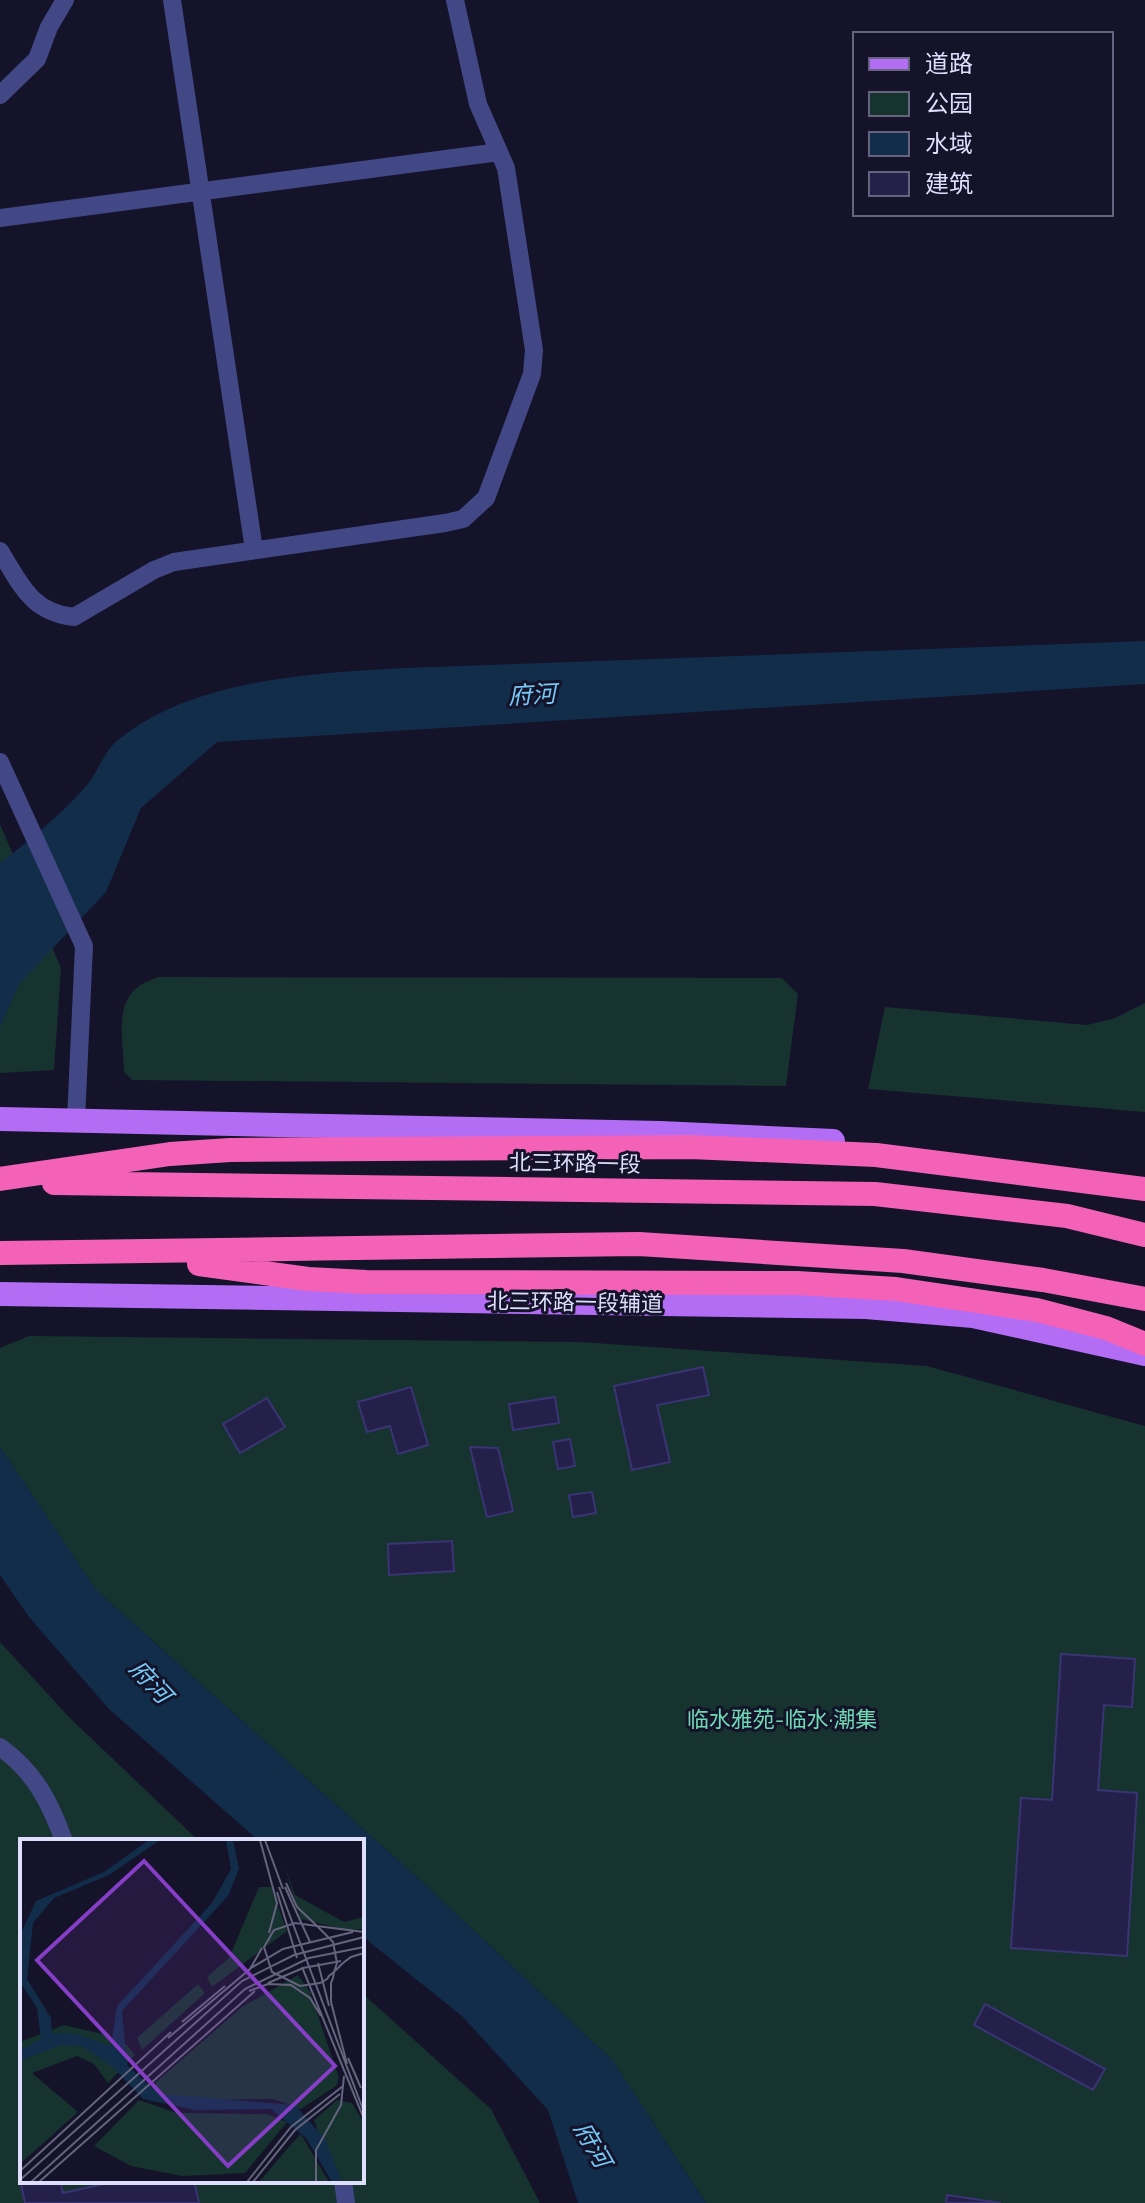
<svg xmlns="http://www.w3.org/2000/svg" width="1145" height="2203" font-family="'Titillium Web','Noto Sans SC',sans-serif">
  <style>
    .green { fill: #16332f }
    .water { fill: #112d4a }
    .building { fill: #242049; stroke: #393474; stroke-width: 2 }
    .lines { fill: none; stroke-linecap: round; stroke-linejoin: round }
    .minor { stroke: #424785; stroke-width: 18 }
    .major { stroke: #b26df4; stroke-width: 24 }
    .highway { stroke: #f462b8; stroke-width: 24 }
    .labels { text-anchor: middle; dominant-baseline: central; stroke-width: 6; stroke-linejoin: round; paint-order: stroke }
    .street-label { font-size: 22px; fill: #dedefd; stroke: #14132a }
    .park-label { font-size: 22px; fill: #6ed9b2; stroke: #14132a }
    .water-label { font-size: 24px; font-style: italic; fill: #74c8f5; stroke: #14132a }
    .inset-road { fill: none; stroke: #65647e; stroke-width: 2 }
    .view { fill: #853ec5; fill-opacity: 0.15; stroke: #853ec5; stroke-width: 4 }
    .inset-edge { fill: none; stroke: #dedefd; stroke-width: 4 }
  </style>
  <rect width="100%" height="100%" fill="#14132a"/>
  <path class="green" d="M0,824L61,968L54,1070L0,1073Z
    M159,977L782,978L798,994L786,1086L132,1080L124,1072C123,1031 110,991 159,977Z
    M1145,1003V1112L868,1089L885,1007L1087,1025L1115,1018Z
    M29,1336L580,1342L927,1366L1145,1426V2203H706L612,2060L420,1880L96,1590L0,1447V1348Z
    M0,1642L70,1718L199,1841H22V2181H362V1993L491,2109L540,2203H0Z"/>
  <path class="water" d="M1145,641V684L217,742L141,808L106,892L19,984L0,1027V863C31,839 61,815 87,785C98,772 104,751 118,740C192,679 312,673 405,668Z
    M0,1447L96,1590L420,1880L612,2060L706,2203H578L548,2110L462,2016L362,1936V1841H259L108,1708L29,1617L0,1575Z"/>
  <path class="building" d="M703,1367L709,1395L657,1405L670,1462L632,1470L614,1386Z
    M411,1387L428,1445L398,1454L390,1426L367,1432L358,1402Z
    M555,1397L559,1423L513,1430L509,1404Z
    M267,1398L285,1427L240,1453L223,1424Z
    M570,1439L575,1466L558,1469L553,1442Z
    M470,1447L498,1448L513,1511L487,1517Z
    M592,1492L596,1513L573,1517L569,1495Z
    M452,1541L454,1571L389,1575L388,1544Z
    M1061,1654L1135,1659L1132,1707L1104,1705L1098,1790L1137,1793L1127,1956L1011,1948L1021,1798L1052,1800Z
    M985,2004L1105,2069L1093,2090L974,2025Z
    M22,2174V2181H60L63,2193L118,2181H194L199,2203H25L19,2175Z
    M947,2195L1001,2203H946Z"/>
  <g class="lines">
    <path class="minor" d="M172,0L254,550
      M0,95L37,59L49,27L65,0
      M0,218L499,152
      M0,551C21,585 31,612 74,617L154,570L174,562L445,523L463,519L486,498L532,374L534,350L506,168L478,104L455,0
      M0,762L84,946L76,1120
      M0,1747C34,1771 50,1802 64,1841
      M343,2181L346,2203"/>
    <path class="major" d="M0,1119L660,1133L833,1141
      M0,1294L866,1307L973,1316L1145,1354"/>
    <path class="highway" d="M0,1179L170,1154L230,1150L691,1147L876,1155L1145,1189
      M54,1183L875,1194L1067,1216L1145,1235
      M0,1253L639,1244L903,1261L1043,1280L1145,1299
      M199,1264L308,1279L366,1282L797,1283L896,1289L1037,1310L1106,1328L1145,1344"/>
  </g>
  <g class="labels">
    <g class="street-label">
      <text transform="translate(575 1163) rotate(1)">北三环路一段</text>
      <text transform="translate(575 1302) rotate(1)">北三环路一段辅道</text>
    </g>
    <g class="park-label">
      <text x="782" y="1719">临水雅苑-临水·潮集</text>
    </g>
    <g class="water-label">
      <text transform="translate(532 694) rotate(-3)">府河</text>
      <text transform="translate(151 1681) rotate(47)">府河</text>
      <text transform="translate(593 2144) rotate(60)">府河</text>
    </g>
  </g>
  <g transform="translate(20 1839)">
    <rect width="344" height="344" fill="#14132a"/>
    <path d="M264,26L275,56L324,83L344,78V90L327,91L281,80ZM239,48H251L267,92L192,148L187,138L209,119ZM278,136L290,153L319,239L316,247L281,270L253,260L164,261L133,253L136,243L222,168ZM178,145L185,154L122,211L117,199ZM44,186L82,195L107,206L115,216L88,244L74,225L57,217L12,234L58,273L0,325V203ZM119,261L157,274L246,275L267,283L225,334L162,337L111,327L74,307ZM317,261L332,264L344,284V343H315L294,281ZM281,295L309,343H239L273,303Z" fill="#16332f"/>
    <path d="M129,1H140L89,36L34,59L13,84L7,140L31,179L32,194L56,195L91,207L97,167L192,64L211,30L206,1H213L219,30L208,57L102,172L107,226L139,255L275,266L305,300L322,343H312L286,299L251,270L175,271L123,260L92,227L62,207L41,206L0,222V212L21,200L17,169L0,143V96L16,62L84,33Z" fill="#112d4a"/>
    <path class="inset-road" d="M240,1L257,64L249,94M245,1L263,50M266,44L277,68L297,87L344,93M259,48L344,273M265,48L290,103M257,53L277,119M298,124L309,167M282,128L344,280M231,129L263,110L333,93M248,144L283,129L321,122M229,152L248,145L271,146L290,159L301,177M162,183L205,147M148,199L230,130L242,109M328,219L341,249M327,225L311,163V144L313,139L314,133L317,124L313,103L297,87L275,84L254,91L244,108L252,133L280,147L300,144L307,140L309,137L314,133L323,124L331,118L344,114M0,332L151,193M0,341L222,142L274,116L344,98M11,343L225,150L289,119L344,108M19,343L235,152M227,343L271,288L323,247M233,343L275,291L320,255M296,343V311L321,266L324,237"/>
    <path class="view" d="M124,22L315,227L208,327L17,121Z"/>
    <rect width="344" height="344" class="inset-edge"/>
  </g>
  <rect x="853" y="32" width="260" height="184" fill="#14132a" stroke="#65647e" stroke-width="2"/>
  <rect x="869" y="58" width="40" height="12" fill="#b26df4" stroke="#65647e" stroke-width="2"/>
  <text x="925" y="72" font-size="24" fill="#dedefd">道路</text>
  <rect x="869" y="92" width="40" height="24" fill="#16332f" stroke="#65647e" stroke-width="2"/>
  <text x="925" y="112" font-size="24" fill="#dedefd">公园</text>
  <rect x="869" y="132" width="40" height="24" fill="#112d4a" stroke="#65647e" stroke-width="2"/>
  <text x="925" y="152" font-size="24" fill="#dedefd">水域</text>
  <rect x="869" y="172" width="40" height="24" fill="#242049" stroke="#65647e" stroke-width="2"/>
  <text x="925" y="192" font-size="24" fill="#dedefd">建筑</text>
</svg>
